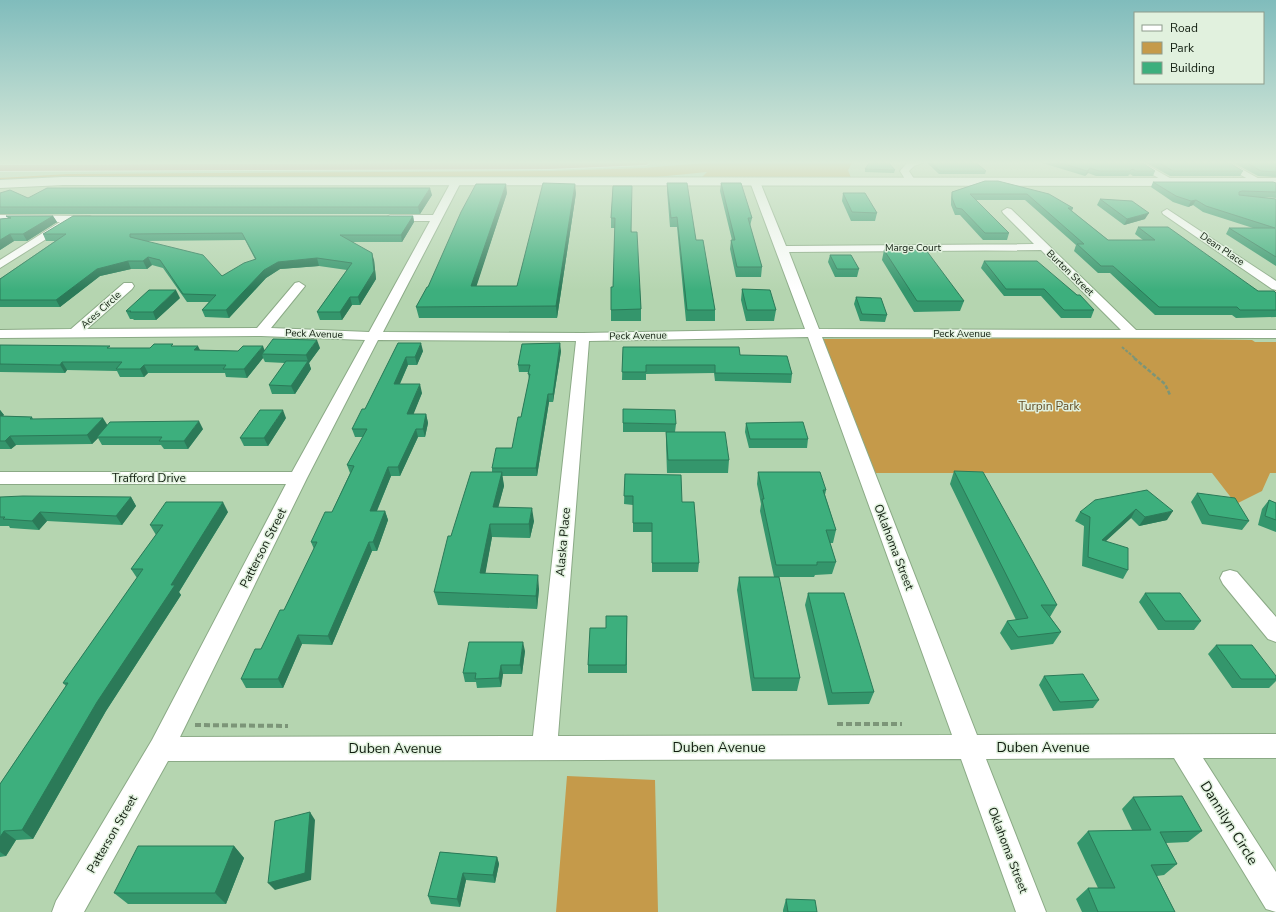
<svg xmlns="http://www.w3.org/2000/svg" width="1276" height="912" font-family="'Nunito Sans',sans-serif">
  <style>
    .green { fill: #c59a4a }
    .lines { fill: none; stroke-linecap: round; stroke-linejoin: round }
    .street-casing { stroke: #8baa86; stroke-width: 2 }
    .secondary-casing { stroke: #8baa86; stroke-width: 2 }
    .highway-casing { stroke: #fff; stroke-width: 2 }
    .path-far2 { stroke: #7c9578; stroke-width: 2; stroke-dasharray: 3 1.5; stroke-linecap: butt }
    .path-far1 { stroke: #7c9578; stroke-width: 2.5; stroke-dasharray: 4 2; stroke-linecap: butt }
    .path { stroke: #7c9578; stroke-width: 4; stroke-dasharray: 6 3; stroke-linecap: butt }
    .street { fill: #fff; fill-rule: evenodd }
    .secondary { fill: #fff; fill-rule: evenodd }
    .highway { fill: #cb7978; fill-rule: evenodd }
    .wall { fill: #34966c; fill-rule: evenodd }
    .shaded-wall { fill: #2b7a58 }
    .building { fill: #3daf7d; stroke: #2b7a58; fill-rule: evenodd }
    .labels { text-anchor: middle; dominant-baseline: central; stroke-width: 3; stroke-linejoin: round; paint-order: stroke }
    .far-street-label { font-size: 10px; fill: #111d10; stroke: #e1f1de }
    .park-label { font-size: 12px; fill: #634e26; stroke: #e1f1de }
    .street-label { font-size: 12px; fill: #111d10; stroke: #e1f1de }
    .near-street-label { font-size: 14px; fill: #111d10; stroke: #e1f1de }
  </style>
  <rect width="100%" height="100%" fill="#b5d5b0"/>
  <path class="green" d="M717,162H849L852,163L848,170L851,178L702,177L707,172L646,178L49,177L0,181V178L68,174L551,171L643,168Z
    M1129,338L1252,340L1255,342H1276V473H1270L1262,491L1236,504L1212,473H873L823,339Z
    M567,776L655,780L658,912H556Z"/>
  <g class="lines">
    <g class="street-casing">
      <path id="street" d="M908,162H925L914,166L909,171L916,182L911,185L908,184L900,171Z
        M1131,162H1142L1175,181L1170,184L1167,183Z
        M1218,162H1229L1263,181L1258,184L1255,183Z
        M456,179L461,182L383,332L583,333L805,329L750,182L755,179L760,182L786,246L1034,244L1003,213L1002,211L1007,208L1011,209L1136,330H1276V338L822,337L977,735L1276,734V758H1203L1276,872V912L1266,909L1174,758L986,759L1046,912H1016L961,759L168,761L84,912H52L56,901L152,740L286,484H0V472H292L365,340L261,336L0,338V330L71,329L124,283H132L134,286L132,289L87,329L257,328L295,283L299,282L305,286L271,328L369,332L430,221H390L385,218L390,215H433L451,182ZM1041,250L1121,330L819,329L789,252ZM808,337L952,735L558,736L589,341ZM378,340L576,341L533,736L180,737L307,478Z
        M1167,209L1276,281V290L1272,289L1163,214L1162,212Z
        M0,215L90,216L95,219L90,222H67L68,224L67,226L0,268V260L60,222L0,221Z
        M1230,570L1237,572L1276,617V642L1268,639L1223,584L1220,578L1223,572Z"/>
    </g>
    <g class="secondary-casing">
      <path id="secondary" d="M63,177L1276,178V186L63,185L0,188V180Z"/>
    </g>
    <g class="highway-casing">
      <path id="highway" d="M651,162L646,165L549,169L0,171V165Z"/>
    </g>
    <path class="path-far2" d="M1122,347L1136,359"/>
    <path class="path-far1" d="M1134,358L1165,384L1170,395"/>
    <path class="path" d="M837,724H902
      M195,725L288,726"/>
    <use href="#street" class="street"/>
    <use href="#secondary" class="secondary"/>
    <use href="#highway" class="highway"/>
  </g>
  <path class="wall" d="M926,162H975L986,171L985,174H939Z
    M1039,162H1141L1155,171L1153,176H1133L1130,174L1128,176H1096L1088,173L1085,176Z
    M1145,162H1228L1243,171L1240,176H1170Z
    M1232,162H1276V177L1258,176Z
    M865,169L895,170L894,173L865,172Z
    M985,181L1073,208L1072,211L1108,240H1143L1135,234L1138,227L1258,291L1276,293V317L1236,318L1232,315H1155L1110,273H1098L1074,251L1076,245L1025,200H976L1009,233L1007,240H983L960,215H955L951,205V199L952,192Z
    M1153,182L1276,183V198L1262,197L1276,199V266L1226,234L1229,228H1253L1203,212L1193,205L1188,207L1173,202L1151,187Z
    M667,183L696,240L715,310V321H686L677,227H670L667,191Z
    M721,183L752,218L750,226L762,267L761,277H736L730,249L731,240H732L720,191Z
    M613,186L632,232L641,309V321H611V310L613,287L615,228H611V218Z
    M0,193L28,198L432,195L420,214H0Z
    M507,193L476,286H517L576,193L557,318H419L416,307L428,287Z
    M843,193L877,213L875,221H851L842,201Z
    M1100,199L1145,219L1124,225L1097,205Z
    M6,216H53L57,222L27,241H14L0,250V219L8,218Z
    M413,216L414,222L402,242H352L374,260L376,279L360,305H352L342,320H320L317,312L347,270L319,266L280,269L266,278L229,318L205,317L202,310L209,302H187L163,268L152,265L147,269H131L100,276L60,307H0V279L55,241H46L43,234ZM245,240L255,259L222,276L144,241Z
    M884,250L964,301L960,311L914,312L882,260Z
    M830,255L859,269L857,277H835L828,262Z
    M984,261L1094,310L1091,318H1061L1041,296H1004L981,268Z
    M742,289L776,310L774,321H746L741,300Z
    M856,297L887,315L885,322L860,321L854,304Z
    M180,298L156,320H134L133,319H130L126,311Z
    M398,343L423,351L417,365H408L400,384L422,393L413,414H426L428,423L425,437H418L400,476H391L377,511H385L388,520L377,551H372L332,645L302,644L283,688H246L241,679L261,649L284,610L314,549L311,542L332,512L350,473L347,465L363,437H355L352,429L365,409Z
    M0,345L112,348H150L174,346L200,350L238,351H264L320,348L309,363L311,369L295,394H272L269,385L285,363L265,362L263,358L247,378L226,377L225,373H148L144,377H120L117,371L67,370L65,373L0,372Z
    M623,347L740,355L792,374L791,383L715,381L714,373L646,374V380H622Z
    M561,351L553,402H549L537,476H502L504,486L498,507L534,521L530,538L492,537L485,573L539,589L537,609L438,605L434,592L451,536L492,472V468L512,448L521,417L529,380L528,372H519L518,365Z
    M0,410L4,415L3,416L32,417L33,419L107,425L203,429L188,449H164L161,445H102L98,438L92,444L16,445L11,449H0Z
    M286,418L268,446H244L240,438Z
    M623,423L676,424L675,432L729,460L728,473H667L666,444V432H623Z
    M746,423L808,439L807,448H749L745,432Z
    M954,471L1057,605L1050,617L1061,632L1053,644L1011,650L1000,633L1007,621L1016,620L950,484Z
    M758,472L826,490L825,495L836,530L833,543H830L836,562L832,574L815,575L814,577H779L800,678L797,691H752L737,590L739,577H774L760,511L761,504L757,484Z
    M625,474L682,502L699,563L698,572H652V532H633V505L624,504Z
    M1147,490L1167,520L1139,526L1131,518L1106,541L1128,570L1123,579L1082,566L1084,526L1075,521L1080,512Z
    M1197,493L1249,521L1242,530L1202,524L1191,502Z
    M0,497H131L136,506L122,525L47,521L39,530L10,528L9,526H0Z
    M1269,500L1276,503V532L1258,525L1262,509Z
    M228,512L179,592L181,595L106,711L33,839L16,840L6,856L0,857V784L66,686L63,683L137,578L131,569L156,535L150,525Z
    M808,593L874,692L869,704L828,705L805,605Z
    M1145,593L1201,621L1194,630H1158L1139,602Z
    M627,616V673H588V665L606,628Z
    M1216,645L1276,676V681L1269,688H1232L1208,654Z
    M525,651L522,674H503L501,687L477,688L476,682H465L463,673Z
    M1044,676L1099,700L1093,708L1053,711L1039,685Z
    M1133,797L1202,831L1188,842L1166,843L1177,864L1164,875L1157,876L1175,912H1082L1076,899L1088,888H1098L1077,843L1088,831L1132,830L1122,809Z
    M234,846L244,858L226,904H128L114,893Z
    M440,852L497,857L499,864L495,883L466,880L460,907L431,904L428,896Z
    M786,899L817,912H783V910Z"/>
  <path class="shaded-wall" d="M1090,168L1088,173L1085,176L1087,171Z
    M506,184L507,193L473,297L471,286Z
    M575,184L576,193L557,318L556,306Z
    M430,188L432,195L420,214L418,207Z
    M1196,200L1193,205L1188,207L1191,201Z
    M1149,213L1145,219L1124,225L1127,219Z
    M53,216L57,222L27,241L23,234Z
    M413,216L414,222L402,242L401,235Z
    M10,234L14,241L0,250V240Z
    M372,253L374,260L376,279L360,305L358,297Z
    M148,257L152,265L147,269L143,261Z
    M317,258L319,266L280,269L266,278L229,318L226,310L264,270L278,262Z
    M128,261L131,269L100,276L60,307L56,300L97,269Z
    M176,290L180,298L156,320L153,312Z
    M350,297L352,305L342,320L340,312Z
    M317,340L320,348L309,363L311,369L295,394L291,386L308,361L306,355Z
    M421,343L423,351L417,365L415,357Z
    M560,343L561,351L553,402V394Z
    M198,346L202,354L194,350Z
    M263,346L266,354H262L263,358L247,378L244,369Z
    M406,357L408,365L396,392L394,384Z
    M62,362L67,370L65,373L60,365Z
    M144,365L148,373L144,377L140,369Z
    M420,384L422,393L410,423L407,414Z
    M548,394L549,402L537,476L536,468Z
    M0,410L4,415L0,418Z
    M283,410L286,418L268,446L264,438Z
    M426,414L428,423L425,437L423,429Z
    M103,418L108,426L97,437L98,438L92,444L87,435Z
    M199,421L203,429L188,449L184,441Z
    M416,429L418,437L400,476L398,467Z
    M10,436L16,445L11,449L5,441Z
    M388,467L391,476L373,520L370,511Z
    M502,472L504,486L495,520L493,507Z
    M131,497L136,506L122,525L116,516Z
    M223,502L228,512L179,592L181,595L106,711L33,839L22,830L97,702Z
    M532,508L534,521L530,538L529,524Z
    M1136,509L1131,518L1097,549L1102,540Z
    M385,511L388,520L377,551L373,542Z
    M1173,511L1167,520L1139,526L1145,517Z
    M40,512L47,521L39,530L32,521Z
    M490,524L492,537L483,587L480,573Z
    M369,542L372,551L332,645L328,636Z
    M538,575L539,589L537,609L536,596Z
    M298,635L302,644L283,688L278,679Z
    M523,642L525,651L522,674L520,665Z
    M501,665L503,674L501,687L499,678Z
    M310,812L315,820L311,880L275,890L268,883Z
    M4,831L16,840L6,856L0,852V837Z
    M234,846L244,858L226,904L215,893Z
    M497,857L499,864L495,883L493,875Z
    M463,873L466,880L460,907L457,899Z"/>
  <path class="building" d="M870,162H888L895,170L865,169Z
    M930,162H975L986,171H940Z
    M1058,162H1141L1155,171H1136L1132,169L1130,171H1099L1090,168L1087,171Z
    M1157,162H1228L1243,171H1173Z
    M1245,162H1276V172L1261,171Z
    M985,181H998L1049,194L1073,208H1068L1108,240H1155L1138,227H1168L1258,291H1274L1276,293V310H1240L1237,307H1159L1113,266H1101L1077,244H1084L1027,194H970L1009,233H985L962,209L956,208L952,198V192Z
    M1153,182H1273L1276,183V192L1242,191L1239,192V195L1276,199V257L1229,228H1275L1206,206L1196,200L1191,201L1176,196Z
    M543,183L575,184L556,306L416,307L427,287H428L461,212L476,184H506L471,286H517Z
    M667,183H687L696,240H703L715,310H687L677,217L671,218Z
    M721,183H741L752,218H748L762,267H737L731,240H735Z
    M613,186H632L631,232H637L641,309L611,310V287H613L615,218H611Z
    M47,188H430L418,207H0V193L10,190L28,198Z
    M843,193H865L877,213L852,212Z
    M1100,199L1132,201L1149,213L1127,219Z
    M6,216H53L23,234H10L0,240V219L11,218Z
    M73,216H413L401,235H340L372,253L374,271L358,297H350L340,312H317L352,263L317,258L278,262L264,270L226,310H202L216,295L183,294L160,260L148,257L143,261H128L97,269L56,300H0V279L66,234H43ZM242,233L256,259L244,263L222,276L203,255L130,237V234Z
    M884,250H926L964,301H917Z
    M830,255H851L859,269H837Z
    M984,261H1037L1077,295H1080L1094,310H1064L1044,289H1006Z
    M742,289L770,290L776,310H747Z
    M149,290H176L153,312H130L131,311H126Z
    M856,297L881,298L887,315L862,314Z
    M273,339L317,340L306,355L262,354Z
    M398,343H421L415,357H406L394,384H420L407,414H426L423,429H416L398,467H388L370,511H385L373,542H369L328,636L298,635L278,679H241L255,649H261L280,610H284L317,542H311L325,512H332L354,466L347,465L367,429H352L362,409H365Z
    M560,343L553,394H548L536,468H492L496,448H512L518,417H521L530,374H528L530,365H518L522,344Z
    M154,344H173L171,346H198L194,350L238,351L243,346H263L244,369H223L226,365H144L140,369H116L122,362H62L60,365L0,364V345L110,346L107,348H150Z
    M623,347H739L740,355L787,356L792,374L715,373V365H646V372H622Z
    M286,361H308L291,386L269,385Z
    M623,409L675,410L676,424L623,423Z
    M260,410H283L264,438H240Z
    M0,416L32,417L30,419L103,418L87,435L10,436L5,441H0Z
    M199,421L184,441H159L162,437H97L110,422Z
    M803,422L808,439H750L746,423Z
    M666,432H725L729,460H668Z
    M954,471L983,472L1057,605H1041L1061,632L1018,637L1007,621L1028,618Z
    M471,472H502L493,507L532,508L529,524H490L480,573L538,575L536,596L434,592L448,536H451Z
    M758,472H820L826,490H823L836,530H826L836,562H817V565H776L762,499H764Z
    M625,474L681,475L682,502H694L699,563H652V523H633V496H624Z
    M1147,490L1173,511L1145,517L1136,509L1102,540L1128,548V570L1088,557L1090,517L1080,512L1095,500Z
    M1197,493L1235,498L1249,521L1209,515Z
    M23,496L131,497L116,516L40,512L32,521L3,519L5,517H0V497Z
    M1269,500L1276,503V520L1265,516Z
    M166,502H223L171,585H175L97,702L22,830L4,831L0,837V784L68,683H63L143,569H131L163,525H150Z
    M739,577H779L800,678H754Z
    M808,593H844L874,692L832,693Z
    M1145,593H1180L1201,621H1165Z
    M606,616H627L626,665H588L590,628H606Z
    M469,642H523L520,665H501L499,678L475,679L476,673H463Z
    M1216,645H1252L1276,676V679H1241Z
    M1083,674L1099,700L1060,702L1044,676Z
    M1182,796L1202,831L1160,832L1177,864L1151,865L1175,912H1098L1088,888H1115L1088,831L1151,830L1133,797Z
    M310,812L305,873L268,883L275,821Z
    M138,846H234L215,893H114Z
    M440,852L497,857L493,875L463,873L457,899L428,896Z
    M786,899L815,900L817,912H788Z"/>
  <linearGradient id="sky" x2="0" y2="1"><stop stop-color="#80bcbc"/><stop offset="0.56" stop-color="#deecdb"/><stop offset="1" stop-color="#deecdb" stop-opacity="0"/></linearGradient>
  <rect width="1276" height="290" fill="url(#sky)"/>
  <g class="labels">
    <g class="far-street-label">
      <text x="913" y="248">Marge Court</text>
      <text transform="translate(1222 249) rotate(34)">Dean Place</text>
      <text transform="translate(1070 273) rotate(44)">Burton Street</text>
      <text transform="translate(101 310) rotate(-42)">Aces Circle</text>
      <text transform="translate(314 334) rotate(2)">Peck Avenue</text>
      <text x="962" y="334">Peck Avenue</text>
      <text transform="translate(638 336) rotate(-1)">Peck Avenue</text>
    </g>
    <g class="park-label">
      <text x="1049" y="406">Turpin Park</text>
    </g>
    <g class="street-label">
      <text x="149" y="478">Trafford Drive</text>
      <text transform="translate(563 542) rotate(-85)">Alaska Place</text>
      <text transform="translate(894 547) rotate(69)">Oklahoma Street</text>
      <text transform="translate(263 548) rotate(-63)">Patterson Street</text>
      <text transform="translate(112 834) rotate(-60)">Patterson Street</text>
      <text transform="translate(1008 850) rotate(69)">Oklahoma Street</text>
    </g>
    <g class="near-street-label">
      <text x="719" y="747">Duben Avenue</text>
      <text x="1043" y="747">Duben Avenue</text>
      <text x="395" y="748">Duben Avenue</text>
      <text transform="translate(1229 823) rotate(58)">Dannilyn Circle</text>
    </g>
  </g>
  <rect x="1134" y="12" width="130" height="72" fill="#e1f1de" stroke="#8e9c8c"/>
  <rect x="1142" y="25" width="20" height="6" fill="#ffffff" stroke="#8e9c8c"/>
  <text x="1170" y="32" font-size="12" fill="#111d10">Road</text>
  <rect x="1142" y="42" width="20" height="12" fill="#c59a4a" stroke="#8e9c8c"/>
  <text x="1170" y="52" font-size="12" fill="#111d10">Park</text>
  <rect x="1142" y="62" width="20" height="12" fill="#3daf7d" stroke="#8e9c8c"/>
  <text x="1170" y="72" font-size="12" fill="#111d10">Building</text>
</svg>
